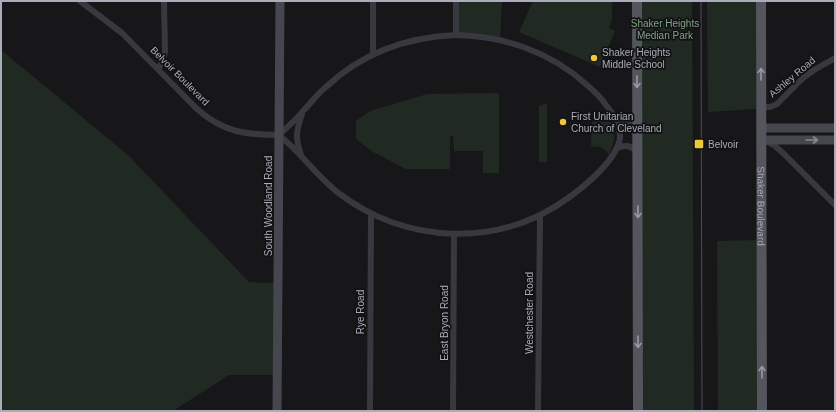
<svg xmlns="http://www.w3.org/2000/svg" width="836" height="412" font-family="Arial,sans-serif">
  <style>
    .green { fill: #212923 }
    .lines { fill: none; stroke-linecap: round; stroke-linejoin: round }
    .street { stroke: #38383e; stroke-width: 6 }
    .secondary { stroke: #46474e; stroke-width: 9 }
    .primary { stroke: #54555d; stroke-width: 10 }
    .tram { stroke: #4d4e55; stroke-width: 1 }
    .oneway { stroke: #989ba7 }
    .oneway2 { stroke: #868994 }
    .poi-dot { fill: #eec83a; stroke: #121214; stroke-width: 1.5 }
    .labels { text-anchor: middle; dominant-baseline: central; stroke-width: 3.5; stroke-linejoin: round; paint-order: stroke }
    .park-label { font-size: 10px; fill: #81a387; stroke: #121214 }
    .poi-label { font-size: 10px; fill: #a9acb9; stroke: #121214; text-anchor: start }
    .street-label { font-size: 10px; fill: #a9acb9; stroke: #121214 }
  </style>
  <rect width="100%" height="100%" fill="#171719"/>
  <path class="green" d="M456,1H502L500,40L456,35Z
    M533,1H546L550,3V1H612V19L609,28L615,31L600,67L519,32Z
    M637,1H692L694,411H639Z
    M707,1H756V109L708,112Z
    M1,50L128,155L249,282L278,283L277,375H229L173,411H1Z
    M499,93V173H483V151H454L453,136H450V169H406L373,152L356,139V121L370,111L427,94Z
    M547,103V162H539V106Z
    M609,115C616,128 616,141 609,154L601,147L591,146L592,122Z
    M758,240L759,411H718L717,241Z"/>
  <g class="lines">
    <path class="street" d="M80,1L122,33L196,108C222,132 246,135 279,135
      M456,35C504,36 551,52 587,85C594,91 601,97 606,105C614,115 621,124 620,138C617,159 587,184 571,196C500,249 406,245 337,192C324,181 313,169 302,157C295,149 287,142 279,135C287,127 296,120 303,111C311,103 317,94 326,87C362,53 407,37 456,35Z
      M456,35V1
      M373,54V1
      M158,69C162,63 164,58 165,51L164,1
      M761,107H770L777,104L803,78L814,70L835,58
      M617,121C626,123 630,122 637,117
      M766,141L774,145L784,154L835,205
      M617,148C626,145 631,145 637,152
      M301,155C295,137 296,132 302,114
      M370,411L371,214
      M453,411L454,234
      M538,411L540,216"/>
    <path class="secondary" d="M761,128H835
      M761,140H835
      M277,411L280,1"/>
    <g class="primary">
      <path d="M637,1L638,411"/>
      <path id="s1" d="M761,1L762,411"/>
    </g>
    <path class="tram" d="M701,1L702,411"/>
  </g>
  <defs><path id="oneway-shaft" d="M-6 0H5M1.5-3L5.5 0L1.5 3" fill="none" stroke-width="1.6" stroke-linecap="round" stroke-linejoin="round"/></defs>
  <g class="oneway">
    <use href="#oneway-shaft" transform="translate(761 74) rotate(-90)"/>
    <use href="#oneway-shaft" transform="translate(637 82) rotate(90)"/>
    <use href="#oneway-shaft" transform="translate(638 212) rotate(90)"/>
    <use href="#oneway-shaft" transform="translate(638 342) rotate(90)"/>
    <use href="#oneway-shaft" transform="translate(762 372) rotate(-90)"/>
  </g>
  <use class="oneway2" href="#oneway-shaft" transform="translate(812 140)"/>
  <g class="poi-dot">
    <circle cx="594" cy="58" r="4"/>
    <circle cx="563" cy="122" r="4"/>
    <rect x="694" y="139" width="10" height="10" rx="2"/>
  </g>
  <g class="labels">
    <g class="park-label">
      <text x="665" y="23">Shaker Heights<tspan x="665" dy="12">Median Park</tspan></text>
    </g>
    <g class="poi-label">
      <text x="602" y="52">Shaker Heights<tspan x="602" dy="12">Middle School</tspan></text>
      <text x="571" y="116">First Unitarian<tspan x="571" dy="12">Church of Cleveland</tspan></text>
      <text x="708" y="144">Belvoir</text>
    </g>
    <g class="street-label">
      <text transform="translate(180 76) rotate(45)">Belvoir Boulevard</text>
      <text transform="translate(792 77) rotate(-40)">Ashley Road</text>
      <text transform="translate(268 206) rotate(-90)">South Woodland Road</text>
      <text stroke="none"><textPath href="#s1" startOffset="205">Shaker Boulevard</textPath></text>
      <text transform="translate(360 312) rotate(-90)">Rye Road</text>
      <text transform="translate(529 313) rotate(-90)">Westchester Road</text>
      <text transform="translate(444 323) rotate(-90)">East Bryon Road</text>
    </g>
  </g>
  <rect width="836" height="412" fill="none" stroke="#a9acb9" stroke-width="4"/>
</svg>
